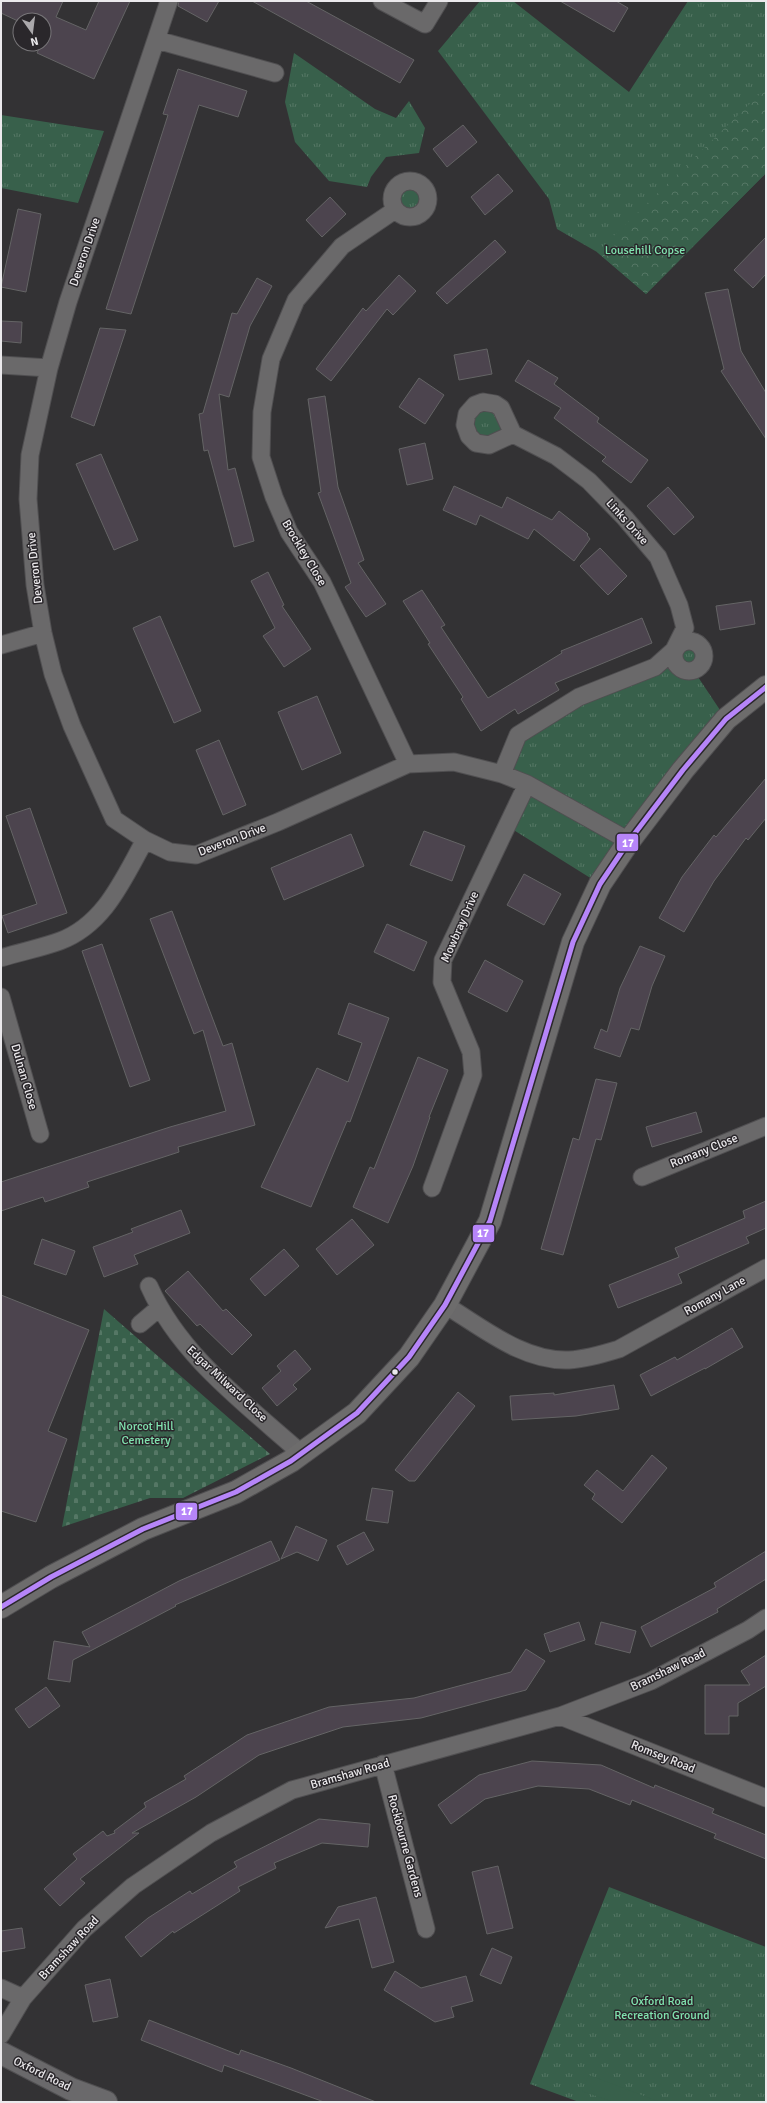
<svg xmlns="http://www.w3.org/2000/svg" width="767" height="2103" font-family="Signika,sans-serif">
  <style>
    .grass { fill: url(#grass-tufts) }
    .forest { fill: url(#forest-crowns) }
    .cemetery { fill: url(#cemetery-stones) }
    .pitch { fill: #38604b }
    .building { fill: #4c444e; stroke: #646465 }
    .lines { fill: none; stroke-linecap: round; stroke-linejoin: round }
    .street-casing { stroke: #504f51; stroke-width: 19 }
    .secondary-casing { stroke: #504f51; stroke-width: 24 }
    .primary-casing { stroke: #504f51; stroke-width: 24 }
    .street { stroke: #6a696a; stroke-width: 17 }
    .secondary { stroke: #6d6c6c; stroke-width: 22 }
    .primary { stroke: #6a696b; stroke-width: 22 }
    .bus-1-casing { stroke: #2a272b; stroke-width: 8 }
    .bus-1 { stroke: #b685f9; stroke-width: 5 }
    .bus-dot { fill: #ebe9ec; stroke: #2a272b; stroke-width: 1.5 }
    .labels { text-anchor: middle; dominant-baseline: central; stroke-width: 3; stroke-linejoin: round; paint-order: stroke }
    .park-label { font-size: 12px; fill: #81e3af; stroke: #2a272b }
    .street-label { font-size: 12px; fill: #ebe9ec; stroke: #2a272b }
    .line-badge { stroke: #2a272b; stroke-width: 1.5 }
    .badge-label { font-size: 11px; text-anchor: middle; font-weight: bold; fill: #fff }
  </style>
  <defs>
    <pattern id="grass-tufts" width="24" height="20" patternUnits="userSpaceOnUse"><rect width="24" height="20" fill="#38604b"/><path d="M3 7l-1-3M5 7V3M7 7l1-3M15 17l-1-3M17 17v-4M19 17l1-3" fill="none" stroke="#557765"/></pattern>
    <pattern id="forest-crowns" width="20" height="18" patternUnits="userSpaceOnUse"><rect width="20" height="18" fill="#38604b"/><path d="M2 6a3 3 0 1 1 6 0M12 15a3 3 0 1 1 6 0" fill="none" stroke="#557765"/></pattern>
    <pattern id="cemetery-stones" width="16" height="16" patternUnits="userSpaceOnUse"><rect width="16" height="16" fill="#38604b"/><path d="M2 7V4a2 2 0 0 1 4 0v3zM10 15v-3a2 2 0 0 1 4 0v3z" fill="#557765"/></pattern>
  </defs>
  <rect width="100%" height="100%" fill="#333234"/>
  <path class="grass" d="M480,1H513L629,92L688,1H766V173L646,294L597,252L557,229L549,199L438,51Z
    M294,53L375,109L396,118L409,101L425,128L419,153L386,157L371,177L367,187L329,181L295,142L285,102Z
    M1,115L104,131L78,203L1,188Z
    M392 199a18 18 0 1 1 36 0a18 18 0 1 1-36 0Z
    M495,404L513,434L476,443L467,414Z
    M685,641L696,642L704,653L703,662L694,671L726,719L600,884L507,826L527,784L502,774L518,735L655,667Z
    M609,1887L766,1947V2102H579L530,2084Z"/>
  <path class="forest" d="M766,88V173L646,294L597,252Z"/>
  <path class="cemetery" d="M104,1309L270,1454L183,1498H150L62,1527Z"/>
  <path class="pitch" d="M589,2075L660,2102H613L582,2091Z"/>
  <path class="building" d="M1,1H63L56,17L86,30L99,1H130L94,79L37,53L41,44H44L46,33H44V20H20V22L1,13Z
    M179,1H219L207,22L178,6Z
    M252,1H306L414,60L400,83Z
    M560,1H616L628,8L614,32Z
    M178,69L247,91L238,117L199,105L131,314L106,309L168,115L163,114Z
    M463,125L477,142L447,167L433,149Z
    M498,174L513,191L485,215L471,197Z
    M330,197L346,214L322,237L306,220Z
    M18,209L41,214L26,292L1,287Z
    M766,237V274L753,288L734,270Z
    M495,240L506,252L447,304L436,293Z
    M399,275L416,291L393,315L387,309L331,381L316,369L363,308L366,311Z
    M257,278L272,286L250,326L229,397L219,394L228,470L235,468L254,541L234,547L208,450L204,451L199,414L203,413L232,313L237,314Z
    M728,289L741,351L766,393V439L721,371L724,369L705,293Z
    M1,321L22,322L21,343L1,341Z
    M100,328L126,330L94,426L71,417Z
    M487,349L492,374L459,380L454,355Z
    M528,360L558,378L554,384L599,418L597,422L648,460L631,483L602,461L606,457L554,418L561,408L515,381Z
    M419,378L444,395L425,424L399,407Z
    M325,396L338,487L364,560L358,563L386,604L366,617L345,587L351,583L318,493L321,492L308,399Z
    M425,443L433,479L407,485L399,449Z
    M101,454L138,540L114,550L76,464Z
    M454,486L502,508L507,497L552,520L559,511L588,534L587,535L590,539L574,561L534,529L528,539L480,515L476,525L443,510Z
    M668,487L694,517L674,535L647,506Z
    M600,548L627,576L608,595L580,566Z
    M268,572L284,605L282,606L311,649L284,667L263,636L275,628L251,581Z
    M422,590L445,625L441,627L488,698L562,653L561,651L642,618L652,643L555,683L559,690L518,714L515,709L481,731L461,699L463,697L428,644L430,643L403,601Z
    M751,601L755,624L720,630L716,606Z
    M160,616L201,711L174,723L133,628Z
    M317,696L341,753L302,770L278,712Z
    M219,740L246,805L223,815L196,750Z
    M766,778V818L748,840L746,838L714,881L684,932L659,918L682,877L701,852L714,835L716,837Z
    M30,808L67,913L8,933L2,916L37,904L6,816Z
    M424,831L465,846L452,881L410,865Z
    M351,834L364,866L284,900L271,868Z
    M524,874L561,894L544,925L507,905Z
    M172,911L223,1046L232,1043L255,1125L178,1147L179,1152L87,1182L89,1187L45,1202L43,1197L1,1211V1182L170,1127L226,1111L203,1030L194,1034L150,919Z
    M387,924L427,942L414,971L374,952Z
    M102,944L150,1080L130,1087L82,951Z
    M640,946L665,956L652,986L639,1030L631,1028L620,1057L594,1048L601,1029L607,1032L620,988Z
    M485,960L523,981L507,1012L468,992Z
    M349,1003L389,1018L350,1122L347,1121L311,1207L261,1187L317,1068L348,1082L362,1043L338,1034Z
    M418,1057L448,1070L429,1117H430L413,1166L388,1223L353,1207L370,1167L374,1169Z
    M596,1079L617,1083L601,1140L596,1139L563,1255L541,1249L573,1138L579,1140Z
    M696,1112L702,1132L652,1147L646,1127Z
    M766,1201V1228L746,1237L749,1243L678,1274L682,1283L618,1308L609,1285L679,1257L675,1248L745,1218L743,1211Z
    M181,1210L190,1233L134,1255L138,1264L104,1277L93,1247L133,1232L131,1229Z
    M352,1219L374,1245L337,1275L316,1249Z
    M42,1239L75,1251L66,1275L34,1264Z
    M284,1249L299,1266L265,1296L250,1279Z
    M188,1271L223,1311L226,1309L252,1335L232,1355L200,1324L197,1326L165,1291Z
    M1,1295L89,1330L48,1431L67,1439L36,1522L1,1511Z
    M732,1328L743,1347L705,1369V1368L651,1396L640,1375L675,1357L677,1360Z
    M295,1350L311,1369L293,1385L297,1389L277,1406L262,1388L281,1371L277,1366Z
    M614,1385L619,1409L576,1416L512,1420L510,1396L554,1393V1395Z
    M458,1392L475,1406L415,1481H409L395,1470Z
    M652,1455L667,1468L622,1523L592,1499L595,1494L584,1485L597,1470L623,1491Z
    M372,1488L393,1491L388,1523L366,1520Z
    M296,1526L327,1540L318,1561L297,1552L281,1559Z
    M364,1532L374,1550L347,1565L337,1546Z
    M271,1541L280,1560L175,1605L176,1606L73,1660L70,1682L48,1679L54,1641L90,1647L82,1632L179,1581Z
    M766,1551V1579L717,1609L718,1612L651,1647L641,1627L716,1587L714,1583Z
    M579,1622L585,1640L550,1652L544,1634Z
    M601,1622L636,1631L630,1653L595,1644Z
    M526,1649L545,1661L526,1690L421,1718L343,1727L259,1755L196,1797L132,1833H139L80,1879L85,1883L60,1906L44,1889L77,1859L73,1854L103,1831L107,1836L115,1833L114,1831L146,1807L144,1803L186,1779L184,1776L247,1735L329,1707L414,1698L511,1672Z
    M766,1655V1686L738,1703V1716H729V1734H705V1685H750L741,1671Z
    M46,1687L60,1706L29,1728L15,1709Z
    M532,1761L601,1765L654,1788L655,1785L714,1809L712,1813L766,1835V1859L714,1838L716,1834L632,1800L630,1805L589,1789L538,1786L485,1799L451,1824L438,1805L479,1775Z
    M319,1819L370,1824L368,1847L322,1843L274,1863L276,1868L238,1887L240,1891L174,1933L173,1931L141,1957L125,1937L148,1918L190,1891L192,1894L237,1867L234,1862Z
    M498,1866L513,1928L487,1934L472,1872Z
    M376,1897L394,1962L372,1968L359,1919L325,1928L338,1907Z
    M22,1928L25,1948L1,1952V1931Z
    M492,1948L512,1957L501,1984L480,1975Z
    M395,1971L421,1988L466,1976L473,2001L451,2007L454,2017L435,2022L384,1990Z
    M110,1979L118,2017L93,2022L85,1985Z
    M149,2020L239,2055L241,2050L291,2068L376,2102H324L224,2065L222,2072L141,2040Z"/>
  <g class="lines">
    <g class="street-casing">
      <path id="street" d="M169,1L68,302L49,368L30,455L28,499L35,585L43,633L53,674L72,726L114,819L145,840L170,852L196,855L278,822L408,764L454,762L502,774L527,784L629,841
        M382,1L425,24L439,1
        M157,40L275,73
        M392 199a18 18 0 1 1 36 0a18 18 0 1 1-36 0Z
        M395,210L342,246L296,300L271,359L262,412L261,457L274,497L289,532L322,582L408,764
        M1,365L49,368
        M674 656a15 15 0 1 1 30 0a15 15 0 1 1-30 0Z
        M1,645L43,633
        M502,774L518,735L579,697L655,667L674,650L685,628L679,605L658,557L625,518L589,481L556,456L513,434L501,408L495,404L483,402L475,405L467,414L465,425L469,436L476,443L489,445L513,434
        M1,958C20,952 41,948 60,941C105,924 123,879 145,840
        M1,997L40,1134
        M642,1177L766,1126
        M432,1188L473,1075L471,1052L442,982L443,960L527,784
        M149,1286C180,1356 246,1404 302,1454
        M445,1305C482,1327 523,1362 569,1360C586,1359 603,1354 619,1349L766,1268
        M140,1324L159,1308
        M560,1716L766,1798
        M383,1764L426,1929
        M1,1988L23,1998
        M1,2035L23,1998L84,1929L133,1886L211,1833L292,1790L560,1716L651,1681L748,1630L766,1618"/>
    </g>
    <g class="secondary-casing">
      <path id="secondary" d="M1,1607L51,1577L143,1529L236,1492L291,1461L357,1413L409,1357L445,1305L490,1221L573,942L600,884L629,841L683,770L726,719L766,687"/>
    </g>
    <g class="primary-casing">
      <path id="primary" d="M1,2053L71,2089L106,2102"/>
    </g>
    <use href="#street" class="street"/>
    <use href="#secondary" class="secondary"/>
    <use href="#primary" class="primary"/>
    <g class="bus-1-casing">
      <path id="bus-1" d="M1,1607L51,1577L143,1529L236,1492L291,1461L357,1413L409,1357L445,1305L490,1221L573,942L600,884L629,841L683,770L726,719L766,687"/>
    </g>
    <use href="#bus-1" class="bus-1"/>
  </g>
  <circle class="bus-dot" cx="395" cy="1372" r="3.5"/>
  <g class="labels">
    <g class="park-label">
      <text x="645" y="250">Lousehill Copse</text>
      <text x="146" y="1426">Norcot Hill<tspan x="146" dy="14">Cemetery</tspan></text>
      <text x="662" y="2001">Oxford Road<tspan x="662" dy="14">Recreation Ground</tspan></text>
    </g>
    <g class="street-label">
      <text transform="translate(85 252) rotate(-71)">Deveron Drive</text>
      <text transform="translate(627 522) rotate(48)">Links Drive</text>
      <text transform="translate(304 553) rotate(59)">Brockley Close</text>
      <text transform="translate(35 568) rotate(-96)">Deveron Drive</text>
      <text transform="translate(232 840) rotate(-21)">Deveron Drive</text>
      <text transform="translate(460 927) rotate(-66)">Mowbray Drive</text>
      <text transform="translate(24 1077) rotate(74)">Dulnan Close</text>
      <text transform="translate(704 1151) rotate(-22)">Romany Close</text>
      <text transform="translate(715 1296) rotate(-29)">Romany Lane</text>
      <text transform="translate(227 1384) rotate(43)">Edgar Milward Close</text>
      <text transform="translate(668 1670) rotate(-26)">Bramshaw Road</text>
      <text transform="translate(663 1757) rotate(22)">Romsey Road</text>
      <text transform="translate(350 1774) rotate(-16)">Bramshaw Road</text>
      <text transform="translate(405 1846) rotate(75)">Rockbourne Gardens</text>
      <text transform="translate(69 1948) rotate(-47)">Bramshaw Road</text>
      <text transform="translate(42 2074) rotate(26)">Oxford Road</text>
    </g>
  </g>
  <g class="line-badge">
    <rect x="616" y="833" width="23" height="19" rx="4" fill="#b685f9"/>
    <rect x="472" y="1224" width="23" height="19" rx="4" fill="#b685f9"/>
    <rect x="175" y="1502" width="23" height="19" rx="4" fill="#b685f9"/>
  </g>
  <g class="badge-label">
    <text x="628" y="847">17</text>
    <text x="483" y="1237">17</text>
    <text x="187" y="1515">17</text>
  </g>
  <rect width="767" height="2103" fill="none" stroke="#ebe9ec" stroke-width="4"/>
  <g transform="translate(32 32) rotate(166)"><circle r="19" fill="#2a272b" stroke="#777578"/>
  <path d="M0-3L7 15L0 10L-7 15Z" fill="#aba9ac"/>
  <text y="-6" font-size="11" font-weight="bold" text-anchor="middle" fill="#ebe9ec">N</text>
  </g>
</svg>
